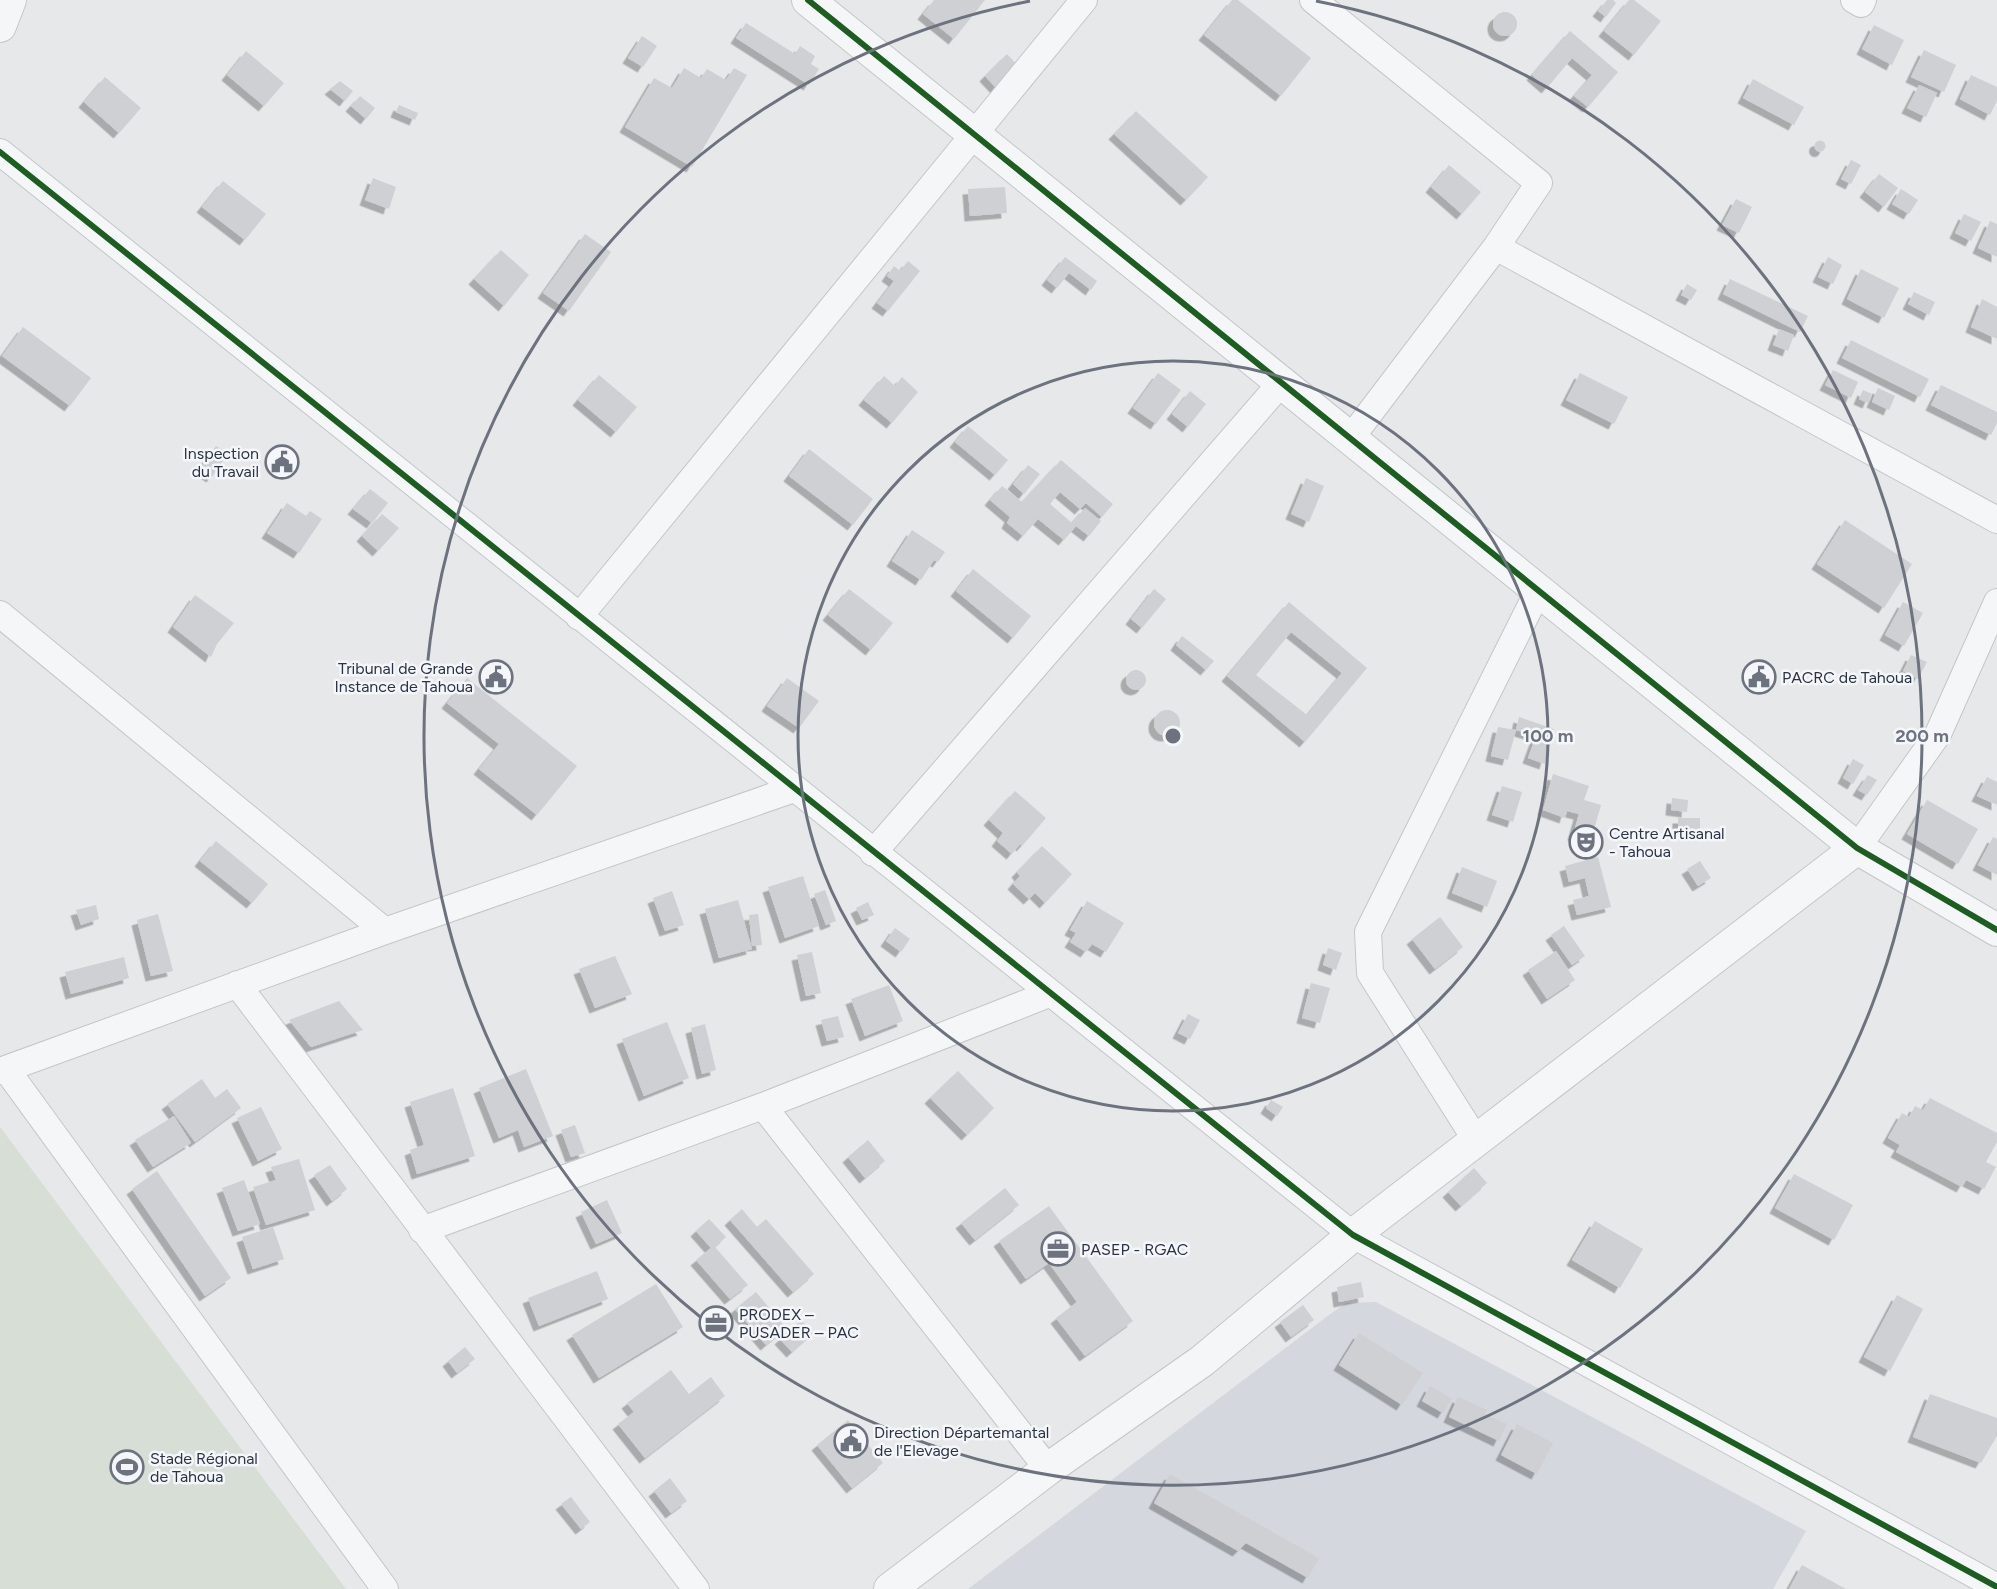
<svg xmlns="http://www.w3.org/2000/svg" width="1997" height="1589" font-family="Figtree,sans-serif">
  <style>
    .built { fill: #d4d7dd }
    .green { fill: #d6ded6 }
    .building { fill: #ced0d3; fill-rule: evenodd; filter: url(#shadow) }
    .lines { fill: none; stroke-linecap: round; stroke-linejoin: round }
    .minor-casing { stroke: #c4c6c8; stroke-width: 28 }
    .tertiary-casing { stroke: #c4c6c8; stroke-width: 34 }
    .minor { stroke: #f5f6f7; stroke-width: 26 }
    .tertiary { stroke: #f5f6f7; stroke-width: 32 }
    .cycleway-casing { stroke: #f4f6f9; stroke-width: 10 }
    .cycleway { stroke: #1b5e20; stroke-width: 6 }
    .ring { fill: none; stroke: #6c737f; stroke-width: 3 }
    .labels { text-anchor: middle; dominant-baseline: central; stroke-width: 5; stroke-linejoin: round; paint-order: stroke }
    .poi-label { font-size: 16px; fill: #2b3445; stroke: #f4f6f9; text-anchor: start }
    .centre { fill: #6c737f; stroke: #f4f6f9; stroke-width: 3 }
    .ring-label { font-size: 18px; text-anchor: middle; font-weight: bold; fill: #6c737f; stroke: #f4f6f9; stroke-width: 5; stroke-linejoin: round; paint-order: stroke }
  </style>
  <defs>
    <filter id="shadow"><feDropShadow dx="-5.5" dy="5.5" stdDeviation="0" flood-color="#0004"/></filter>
  </defs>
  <rect width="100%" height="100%" fill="#e6e8ea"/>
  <path class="built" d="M1376,1302L1806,1531L1773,1589H968L1325,1318L1346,1303Z"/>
  <path class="green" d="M0,1127L346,1589H0Z"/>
  <path class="building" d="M934,0H985L954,39L923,14Z
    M1232,0H1238L1311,58L1281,96L1204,35Z
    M1607,0H1613L1616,3L1606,17L1598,11Z
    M1629,0H1634L1661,21L1634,55L1604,31Z
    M1493 24a12 12 0 1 1 24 0a12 12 0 1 1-24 0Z
    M746,23L795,54L800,46L815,56L811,64L819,69L809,85L736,38Z
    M1874,25L1904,40L1892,65L1862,49Z
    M1570,31L1618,72L1588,107L1574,96L1592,75L1572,58L1547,88L1532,75Z
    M642,36L657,46L643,67L628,58Z
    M1924,50L1956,65L1944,92L1911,77Z
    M246,51L284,83L264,106L227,75Z
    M1007,54L1021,69L999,91L985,76Z
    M684,68L701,78L707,69L726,80L734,68L747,75L692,167L625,127L654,78L672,88Z
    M1971,75L1997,87V101L1990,115L1960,99Z
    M105,77L141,108L119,133L84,102Z
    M1753,79L1804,107L1794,125L1743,98Z
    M340,81L353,91L345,101L330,89Z
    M1919,85L1937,93L1926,117L1907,108Z
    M360,96L375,108L366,119L351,106Z
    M399,105L418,113L415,120L396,112Z
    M1136,111L1208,177L1186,200L1114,134Z
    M1814.5 146a5.5 5.5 0 1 1 11 0a5.5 5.5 0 1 1-11 0Z
    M1851,160L1861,165L1851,184L1841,179Z
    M1449,165L1481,192L1462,214L1431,187Z
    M1879,174L1898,188L1884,207L1865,192Z
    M373,178L396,187L389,209L365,200Z
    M223,181L266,214L245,240L202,207Z
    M1005,187L1007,213L970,216L968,189Z
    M1901,189L1918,200L1909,214L1892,204Z
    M1736,199L1752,207L1739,233L1722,225Z
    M1964,214L1981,222L1971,241L1955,233Z
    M1990,221L1997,224V257L1978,248Z
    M585,234L611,252L569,311L543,293Z
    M501,250L529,275L504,306L474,279Z
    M1065,257L1097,281L1091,290L1069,273L1057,288L1047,280Z
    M1828,257L1842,265L1833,284L1818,277Z
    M908,261L920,271L888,311L877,303L894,281L887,276L894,266L900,271Z
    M1861,269L1899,288L1884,318L1847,299Z
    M1730,279L1808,316L1800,332L1723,294Z
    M1687,284L1697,290L1691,300L1681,295Z
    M1914,292L1935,302L1929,315L1908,304Z
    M1982,299L1997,307V339L1971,327Z
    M23,327L91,378L70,406L2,356Z
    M1779,329L1794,335L1788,351L1773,345Z
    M1851,340L1929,379L1920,397L1842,358Z
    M1833,370L1858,382L1851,398L1825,385Z
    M1158,373L1181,390L1156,424L1133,408Z
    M1580,373L1628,397L1614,424L1566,400Z
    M599,375L637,407L616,432L578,400Z
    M884,376L895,386L902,377L918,392L892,423L864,400Z
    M1941,385L1997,412V423L1991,435L1931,405Z
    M1878,388L1895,396L1889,410L1872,402Z
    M1863,390L1872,394L1868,403L1859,399Z
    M1190,391L1206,404L1188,427L1172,414Z
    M968,426L1008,460L995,475L955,442Z
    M216,446L228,453L212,477L200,469Z
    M809,449L873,499L853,525L789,476Z
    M1061,460L1113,504L1102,517L1086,503L1080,509L1060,492L1050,504L1072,523L1085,508L1101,521L1089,536L1076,526L1064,540L1038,519L1023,536L1007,523L1010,517L990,500L1002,486L1022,502Z
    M1028,465L1040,474L1024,494L1013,484Z
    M1306,478L1324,486L1309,522L1291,514Z
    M370,489L388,503L372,523L353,509Z
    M287,503L306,516L310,511L322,519L299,553L267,533Z
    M382,514L399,528L378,551L362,536Z
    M1845,520L1912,564L1884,608L1817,564Z
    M912,530L945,552L938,562L934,560L921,580L892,561Z
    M973,569L1031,616L1013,638L956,591Z
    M849,589L893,623L871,650L828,615Z
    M1154,589L1166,599L1142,628L1131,619Z
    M195,595L234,623L217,644L211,657L173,627Z
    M1289,602L1367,668L1305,742L1227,676ZM1291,632L1342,673L1307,715L1256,675Z
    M1903,602L1923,613L1904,646L1885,635Z
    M1182,636L1214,661L1206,670L1176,645Z
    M1911,655L1927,662L1918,679L1903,671Z
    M1126 680a10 10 0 1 1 20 0a10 10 0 1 1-20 0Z
    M467,678L577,766L537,815L479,769L499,744L447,703Z
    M787,678L819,701L799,728L767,706Z
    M1154 723a13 13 0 1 1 26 0a13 13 0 1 1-26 0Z
    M1519,717L1554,729L1545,764L1528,758L1536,736L1516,730Z
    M1498,727L1516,730L1508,760L1491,756Z
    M1853,759L1864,765L1853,784L1843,778Z
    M1553,774L1589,786L1584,800L1601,805L1591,840L1573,835L1579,814L1567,811L1565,818L1543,810Z
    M1868,775L1877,780L1867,795L1858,790Z
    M1987,777L1997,782V805L1977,796Z
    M1502,786L1522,792L1513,822L1492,815Z
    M1015,791L1046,818L1022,846L1020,844L1012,854L997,841L1003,833L989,820Z
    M1672,798L1688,800L1687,812L1671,810Z
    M1927,800L1978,829L1958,864L1907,834Z
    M1678,818H1700V834L1678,833Z
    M1993,837L1997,839V875L1978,865Z
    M216,841L268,884L252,903L200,861Z
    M1042,846L1072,874L1045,903L1035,893L1029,899L1013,884L1020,876L1017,872Z
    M1598,857L1611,907L1577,915L1573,900L1589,896L1585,878L1569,882L1565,866Z
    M1700,861L1711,878L1698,886L1687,869Z
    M1462,867L1497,881L1487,907L1452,893Z
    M803,876L819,926L785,938L768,887Z
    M825,890L836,921L826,925L814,894Z
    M672,891L684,925L665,931L653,898Z
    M738,900L752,949L719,958L705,909Z
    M1087,901L1124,923L1106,952L1092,944L1086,952L1070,942L1076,933L1070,930Z
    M868,902L874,915L862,920L856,908Z
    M96,905L99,919L81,925L76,910Z
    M158,914L173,971L151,976L137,920Z
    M758,914L762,945L752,946L749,915Z
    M1440,917L1463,947L1435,969L1412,939Z
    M1564,926L1585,956L1572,965L1551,935Z
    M895,928L910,939L901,952L886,941Z
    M1328,948L1342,953L1336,970L1323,965Z
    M1556,951L1575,980L1547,999L1528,970Z
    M812,952L821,993L806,996L797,955Z
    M615,956L632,994L595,1008L579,969Z
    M124,957L129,978L71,994L65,972Z
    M1311,983L1330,988L1320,1023L1302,1018Z
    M889,985L903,1021L865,1036L851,999Z
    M339,1001L363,1030L311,1047L289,1020Z
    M1188,1014L1200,1020L1190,1039L1178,1033Z
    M838,1016L844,1037L827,1041L821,1020Z
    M667,1022L689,1078L644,1096L622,1039Z
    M705,1024L716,1070L702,1074L691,1028Z
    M526,1069L553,1136L524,1147L518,1130L499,1138L479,1088Z
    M958,1071L994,1108L967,1135L930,1098Z
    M202,1079L215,1098L227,1089L241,1108L195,1142L167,1104Z
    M453,1088L475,1156L417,1174L410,1150L424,1145L410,1102Z
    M1930,1098L1997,1133V1142L1986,1162L1996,1167L1984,1189L1966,1180L1962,1187L1896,1152L1900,1145L1888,1138L1902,1113L1909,1117L1915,1106L1923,1110Z
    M1271,1100L1283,1107L1277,1116L1266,1108Z
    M261,1107L282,1149L258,1161L237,1118Z
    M174,1116L191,1143L153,1167L135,1140Z
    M575,1125L585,1153L571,1157L561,1130Z
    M868,1140L885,1161L865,1178L848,1157Z
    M299,1159L315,1210L266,1225L253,1187L276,1180L271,1167Z
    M330,1165L347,1189L332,1201L314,1175Z
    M1474,1168L1487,1183L1461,1206L1448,1192Z
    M157,1171L231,1278L205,1296L132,1189Z
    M1794,1174L1853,1205L1834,1240L1775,1208Z
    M244,1180L260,1224L238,1231L222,1188Z
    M1005,1188L1019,1205L975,1240L961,1223Z
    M607,1200L622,1233L596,1244L581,1212Z
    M1049,1206L1133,1321L1085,1356L1056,1318L1077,1302L1049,1263L1026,1279L999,1241Z
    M742,1209L757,1227L766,1219L814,1274L793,1292L730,1220Z
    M709,1219L726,1237L715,1247L748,1285L730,1299L696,1260L711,1248L696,1231Z
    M1595,1221L1643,1249L1620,1288L1572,1260Z
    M273,1227L284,1259L253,1269L242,1237Z
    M597,1271L608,1299L539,1326L528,1298Z
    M1361,1282L1364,1297L1339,1302L1337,1287Z
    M656,1284L683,1327L599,1378L572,1335Z
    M756,1292L786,1328L766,1345L735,1309Z
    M1897,1295L1923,1309L1890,1371L1864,1357Z
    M1303,1305L1314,1320L1291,1337L1280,1322Z
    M801,1320L813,1333L792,1352L780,1339Z
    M1359,1333L1423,1373L1402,1405L1339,1365Z
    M465,1347L475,1359L457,1373L448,1361Z
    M671,1370L689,1394L711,1377L725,1396L645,1458L618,1424L634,1412L627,1403Z
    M1430,1386L1452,1399L1443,1413L1422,1401Z
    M1930,1394L1997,1418V1436L1981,1463L1913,1437Z
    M1458,1397L1485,1409L1487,1410L1485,1414L1507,1424L1499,1441L1449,1417Z
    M848,1420L883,1463L852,1488L817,1445Z
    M1517,1424L1553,1443L1537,1474L1501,1455Z
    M1170,1474L1319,1558L1308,1578L1246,1543L1238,1551L1154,1503Z
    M670,1478L687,1501L671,1513L654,1491Z
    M571,1497L590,1522L581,1529L561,1504Z
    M1802,1565L1846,1589H1789Z"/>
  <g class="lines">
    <g class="minor-casing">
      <path id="minor" d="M1313,0L1539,183L1496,247L1350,439
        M1854,0L1861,4L1863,0
        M0,152L1353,1235L1997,1587
        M1496,247L1997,520
        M0,614L385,931
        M579,617L1084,0
        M1857,848L1938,734L1997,602
        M873,853L1281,383
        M237,984L696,1589
        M6,1069L385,1589
        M0,1071L385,931L794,789
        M763,1106L1048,1469
        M1476,1140L1370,973L1368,932L1538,591
        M422,1230L763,1106L1049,994"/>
    </g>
    <g class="tertiary-casing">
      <path id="tertiary" d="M808,0L1857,848L1997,930
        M0,26L10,0
        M890,1589L1048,1469L1202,1361L1353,1235L1857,848"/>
    </g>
    <use href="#minor" class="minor"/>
    <use href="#tertiary" class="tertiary"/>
    <g class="cycleway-casing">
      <path id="cycleway" d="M808,0L1857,848L1997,930
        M0,152L1353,1235L1997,1587"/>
    </g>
    <use href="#cycleway" class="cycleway"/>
  </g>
  <g class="ring">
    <circle cx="1173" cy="736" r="375"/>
    <path d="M1316 1A749 749 0 1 1 1030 1"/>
  </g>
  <defs>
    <g id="civic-ring" transform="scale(1.725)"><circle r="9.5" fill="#f4f6f9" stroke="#6c737f" stroke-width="1.5"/><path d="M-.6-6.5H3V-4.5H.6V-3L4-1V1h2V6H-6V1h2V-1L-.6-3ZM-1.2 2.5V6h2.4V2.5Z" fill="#6c737f"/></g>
    <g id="theatre-ring" transform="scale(1.725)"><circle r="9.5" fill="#f4f6f9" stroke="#6c737f" stroke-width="1.5"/><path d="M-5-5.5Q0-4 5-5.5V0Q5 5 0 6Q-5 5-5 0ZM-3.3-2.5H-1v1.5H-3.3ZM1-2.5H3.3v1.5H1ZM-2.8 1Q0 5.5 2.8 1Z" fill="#6c737f"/></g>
    <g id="office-ring" transform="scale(1.725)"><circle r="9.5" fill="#f4f6f9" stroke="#6c737f" stroke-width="1.5"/><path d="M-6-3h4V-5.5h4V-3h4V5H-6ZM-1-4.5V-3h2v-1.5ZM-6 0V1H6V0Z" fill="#6c737f"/></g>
    <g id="stadium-ring" transform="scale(1.725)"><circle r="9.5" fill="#f4f6f9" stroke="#6c737f" stroke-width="1.5"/><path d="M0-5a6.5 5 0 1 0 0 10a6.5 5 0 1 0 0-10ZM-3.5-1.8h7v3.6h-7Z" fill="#6c737f"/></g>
  </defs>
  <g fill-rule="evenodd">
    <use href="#civic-ring" x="282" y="462"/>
    <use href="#civic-ring" x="496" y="677"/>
    <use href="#civic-ring" x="1759" y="677"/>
    <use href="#theatre-ring" x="1586" y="842"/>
    <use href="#office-ring" x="1058" y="1249"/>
    <use href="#office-ring" x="716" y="1323"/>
    <use href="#civic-ring" x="851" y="1441"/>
    <use href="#stadium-ring" x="127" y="1467"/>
  </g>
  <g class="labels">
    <g class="poi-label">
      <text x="259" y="453" text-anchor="end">Inspection<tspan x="259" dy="18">du Travail</tspan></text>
      <text x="473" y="668" text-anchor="end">Tribunal de Grande<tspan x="473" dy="18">Instance de Tahoua</tspan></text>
      <text x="1782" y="677">PACRC de Tahoua</text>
      <text x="1609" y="833">Centre Artisanal<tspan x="1609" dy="18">- Tahoua</tspan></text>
      <text x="1081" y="1249">PASEP - RGAC</text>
      <text x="739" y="1314">PRODEX –<tspan x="739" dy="18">PUSADER – PAC</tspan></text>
      <text x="874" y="1432">Direction Départemantal<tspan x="874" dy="18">de l'Elevage</tspan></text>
      <text x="150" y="1458">Stade Régional<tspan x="150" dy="18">de Tahoua</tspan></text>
    </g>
  </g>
  <circle cx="1173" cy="736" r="9" class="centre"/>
  <g class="ring-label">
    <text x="1548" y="742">100 m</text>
    <text x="1922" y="742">200 m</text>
  </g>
</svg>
